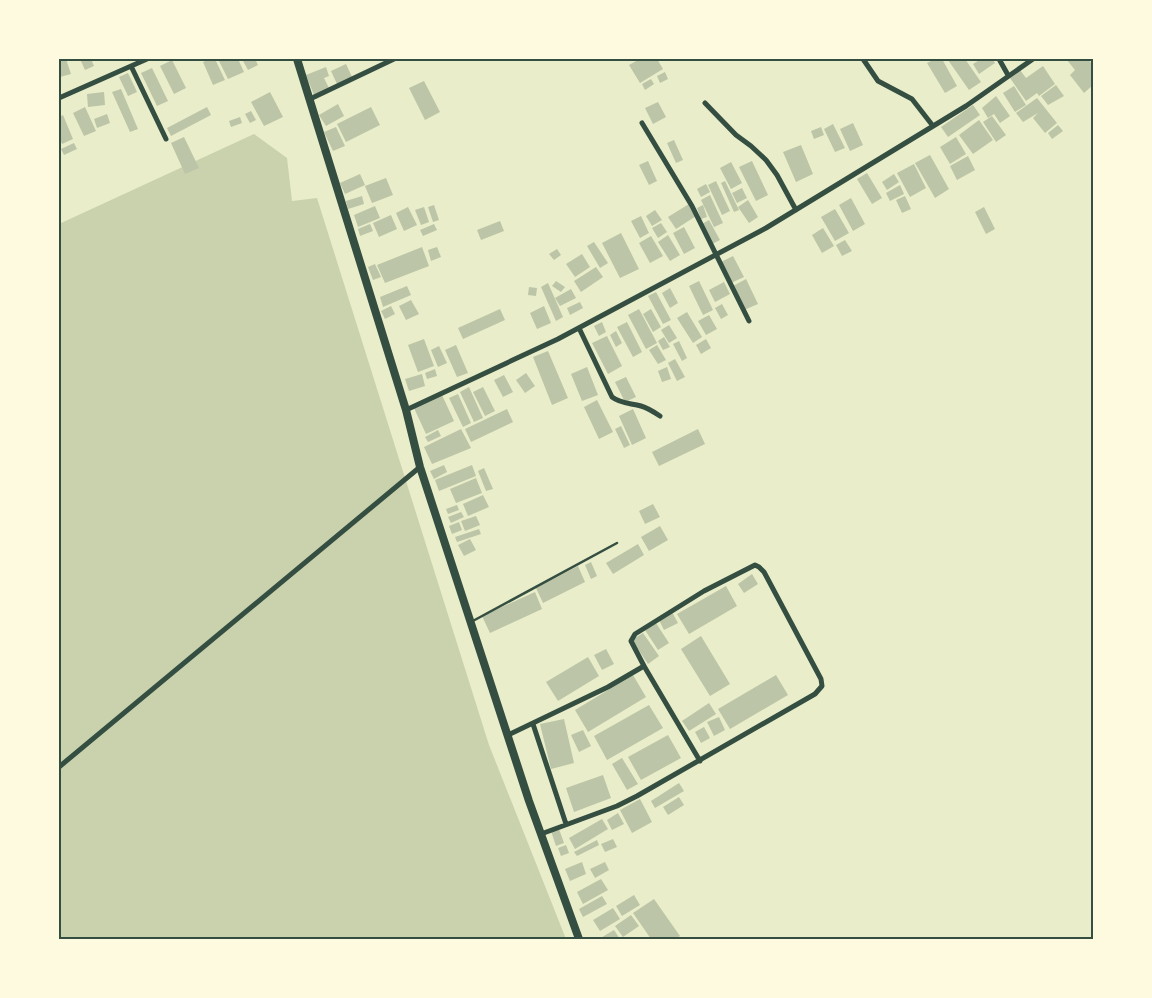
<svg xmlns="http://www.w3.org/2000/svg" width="1152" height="998" font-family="'Fira Sans',sans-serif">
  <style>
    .green { fill: #cad2ad }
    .building { fill: #bcc5a7 }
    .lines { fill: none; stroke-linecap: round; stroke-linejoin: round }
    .service { stroke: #344e41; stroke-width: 2.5 }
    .minor { stroke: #344e41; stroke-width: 5 }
    .secondary { stroke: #344e41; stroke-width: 8 }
    .neatline { fill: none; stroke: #344e41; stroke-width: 2 }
  </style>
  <rect width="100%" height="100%" fill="#e9edc9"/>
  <path class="green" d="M254,134L287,158L292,201L317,198L489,745L566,939H59V224Z"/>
  <path class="building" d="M59,59H66L71,74L60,77Z
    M80,59H91L94,66L85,70Z
    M210,59H215L225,80L213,85L203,62Z
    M218,59H238L244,72L228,79Z
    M242,59H255L258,65L248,70Z
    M640,59H657L663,69L640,83L629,65Z
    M935,59H942L957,86L945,93L927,63Z
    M950,59H965L981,82L969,90L948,60Z
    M981,59H992L995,63L979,74L973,64Z
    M1069,59H1088L1093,65V85L1084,93L1070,75L1075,70L1067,60Z
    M172,60L186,88L174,94L160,66Z
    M346,64L352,77L337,84L331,71Z
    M1043,66L1055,84L1039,96L1037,93L1026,101L1010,78L1020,70L1026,78Z
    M326,67L329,76L324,78L329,88L314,95L306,75Z
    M152,68L168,101L157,106L141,73Z
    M665,72L668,79L660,83L657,76Z
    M128,73L137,92L128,96L119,77Z
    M651,79L654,84L645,90L642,84Z
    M424,81L440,112L425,120L409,88Z
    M1056,85L1064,96L1048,105L1041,96Z
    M1014,86L1026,105L1015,112L1003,93Z
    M121,89L138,129L130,132L112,92Z
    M104,92L105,105L88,107L87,94Z
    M270,92L283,117L264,126L251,102Z
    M996,96L1010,116L1000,123L994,114L988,118L982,108Z
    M1037,98L1057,123L1045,133L1033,118L1038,113L1023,122L1016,113Z
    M658,102L666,117L653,124L645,108Z
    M338,104L344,116L326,126L319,115Z
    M973,105L980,115L948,137L941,127Z
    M85,107L96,131L84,136L73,113Z
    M207,107L211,115L171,136L167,128Z
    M371,107L380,125L346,142L337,124Z
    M251,111L256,120L250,123L245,114Z
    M107,114L110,123L97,128L94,119Z
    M63,115L73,139L62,144L59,136V117Z
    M992,116L1006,135L996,142L983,122Z
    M240,117L242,123L231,127L229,121Z
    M979,120L993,140L973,154L959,135Z
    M853,123L863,145L850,151L840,129Z
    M833,124L845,148L835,152L824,129Z
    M1058,125L1063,131L1052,139L1048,133Z
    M336,127L345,146L333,151L324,132Z
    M821,127L824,135L814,139L811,131Z
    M184,137L199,168L185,174L171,143Z
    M956,137L966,154L950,164L940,147Z
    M674,140L683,160L676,163L667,143Z
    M74,143L77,149L64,155L61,149Z
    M801,145L813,174L796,182L783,152Z
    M930,155L949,189L935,198L915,163Z
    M968,156L975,170L957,180L950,166Z
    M648,161L657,181L649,185L639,165Z
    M752,161L768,195L756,201L739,167Z
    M731,162L742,183L731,189L720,168Z
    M914,164L926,188L910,197L897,173Z
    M867,173L882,198L872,204L857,179Z
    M360,174L365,185L345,194L340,183Z
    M894,174L899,182L887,190L882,182Z
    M386,178L393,195L372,203L365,186Z
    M716,181L730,211L722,215L708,185Z
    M725,181L739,210L734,212L721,183Z
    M706,184L710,192L701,197L697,189Z
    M900,185L904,194L890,201L886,193Z
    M742,188L747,198L737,203L732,193Z
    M710,195L723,223L714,227L701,200Z
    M362,196L364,204L348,209L346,201Z
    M905,196L911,209L902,213L896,200Z
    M851,198L865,224L853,231L839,205Z
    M748,200L758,217L749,223L738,207Z
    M689,204L696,216L676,229L668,217Z
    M434,205L439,220L433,222L428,207Z
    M703,205L707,217L701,219L697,208Z
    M375,206L380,218L358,227L354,215Z
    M408,207L417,225L404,231L396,213Z
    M424,207L429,222L421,225L415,210Z
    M984,207L995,229L986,234L975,212Z
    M835,209L849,233L835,241L821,217Z
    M655,210L662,220L652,226L646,216Z
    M391,215L397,229L379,237L373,223Z
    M641,216L649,233L640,238L631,221Z
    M709,220L720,240L712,244L702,224Z
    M500,221L504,231L481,240L477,230Z
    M661,223L667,232L658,238L652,228Z
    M370,224L373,231L360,236L358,229Z
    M434,224L437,230L423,236L420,230Z
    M684,227L695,248L684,254L673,233Z
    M823,228L834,246L822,253L812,235Z
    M621,233L639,269L620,278L602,243Z
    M668,235L680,255L670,261L658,242Z
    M651,236L663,256L650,263L639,243Z
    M845,240L852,251L842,256L836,245Z
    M594,242L608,263L600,268L587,246Z
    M422,247L429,266L385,283L377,265Z
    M437,247L441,257L431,261L428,250Z
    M557,249L561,255L554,260L549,254Z
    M582,254L590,267L575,277L566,264Z
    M733,256L744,277L731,283L721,262Z
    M375,264L381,277L373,280L368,267Z
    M596,267L603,277L581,292L574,281Z
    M746,279L758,304L744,310L733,286Z
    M556,281L565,287L561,292L552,286Z
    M699,281L713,310L703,315L689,286Z
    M724,282L730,294L715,302L709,290Z
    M548,283L563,317L556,321L541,287Z
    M407,286L411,295L383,307L380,297Z
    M529,287L537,288L536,296L528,295Z
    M670,288L678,303L670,308L662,293Z
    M571,289L576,298L560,306L555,298Z
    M656,292L671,320L663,324L648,296Z
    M411,300L419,314L406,320L399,306Z
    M580,302L583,308L570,315L567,308Z
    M722,304L728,315L721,319L715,308Z
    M391,306L395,314L385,319L381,311Z
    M544,306L551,323L537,329L530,313Z
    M500,309L505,320L463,339L458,328Z
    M639,309L657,343L646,349L628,315Z
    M651,309L661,327L653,332L643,314Z
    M687,312L702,337L693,343L677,318Z
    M709,315L717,329L706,335L698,321Z
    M602,322L606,332L599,336L594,326Z
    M627,322L642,352L633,357L617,327Z
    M669,325L677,338L669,343L661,330Z
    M616,331L622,343L616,347L610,335Z
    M607,336L622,366L608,374L592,343Z
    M664,337L670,347L663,350L658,341Z
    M424,339L434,366L418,372L408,345Z
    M706,339L711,348L701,354L696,345Z
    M679,341L687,358L682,361L673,344Z
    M456,345L468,373L457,377L445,350Z
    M657,345L666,360L658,364L649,350Z
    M439,346L447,363L438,367L431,350Z
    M548,351L568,398L552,405L533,357Z
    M675,359L685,377L677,381L668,363Z
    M587,367L598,395L582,401L571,374Z
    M667,367L671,379L662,382L658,371Z
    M435,369L437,376L427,379L425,373Z
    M526,373L535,386L525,393L516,380Z
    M422,374L425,386L409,391L405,379Z
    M504,375L513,392L503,397L494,380Z
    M626,377L636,397L625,402L615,382Z
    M469,387L483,418L474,422L460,392Z
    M483,387L495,411L485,416L473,392Z
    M458,394L471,423L463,427L449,398Z
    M442,395L454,421L426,434L414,408Z
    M597,400L613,432L599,439L584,407Z
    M507,409L513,422L471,442L465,429Z
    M633,409L646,438L632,445L619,416Z
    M621,426L630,445L624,448L615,429Z
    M461,429L471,448L432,464L424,447Z
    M698,429L705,444L659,466L652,452Z
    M438,430L441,436L428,442L425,437Z
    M444,465L447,472L434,479L430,471Z
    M472,465L476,476L439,491L435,480Z
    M484,468L493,489L486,491L478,471Z
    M476,478L482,493L456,503L450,489Z
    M483,495L489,507L468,516L463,504Z
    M653,504L660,517L645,524L639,511Z
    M457,505L459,510L448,514L446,509Z
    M461,512L464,517L451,523L448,517Z
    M476,516L480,525L465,531L461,521Z
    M459,522L462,530L452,534L449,526Z
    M660,526L668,540L649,551L641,537Z
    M479,529L481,534L457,542L455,537Z
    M470,539L476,550L464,556L458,545Z
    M638,544L644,555L613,574L606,563Z
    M591,562L597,576L591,579L585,565Z
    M578,566L585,582L543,603L536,588Z
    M752,574L758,584L744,593L738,584Z
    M726,586L737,606L689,634L677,614Z
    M535,592L542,609L490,633L482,616Z
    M672,612L678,623L664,630L659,620Z
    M656,623L669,643L658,650L645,630Z
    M643,633L659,656L648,664L632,640Z
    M701,636L730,684L710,696L681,649Z
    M606,649L614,664L602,670L594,655Z
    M588,657L599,676L558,701L546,682Z
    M633,675L646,697L588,732L575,710Z
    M776,675L788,695L730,729L718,709Z
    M709,703L716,714L689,731L682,721Z
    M649,705L663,728L607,760L594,736Z
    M719,717L725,730L714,736L707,722Z
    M564,719L574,763L551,769L540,724Z
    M704,727L710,738L701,743L695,732Z
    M583,730L591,746L579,752L571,735Z
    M668,735L681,758L641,780L628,757Z
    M622,758L638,784L627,790L612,764Z
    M603,775L611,798L574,812L566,788Z
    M679,783L684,791L655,808L651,801Z
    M679,797L684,805L668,815L663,807Z
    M640,799L652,822L632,833L620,810Z
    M618,813L624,824L612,830L607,820Z
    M602,819L608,829L575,849L569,838Z
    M559,829L564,843L556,846L551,831Z
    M613,839L617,847L605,852L601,844Z
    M597,840L599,845L577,856L574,852Z
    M566,845L569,853L561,856L558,848Z
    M582,862L586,874L570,881L565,869Z
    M605,862L609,870L595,878L590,869Z
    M601,879L608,890L583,904L577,892Z
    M634,895L640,905L622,916L616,906Z
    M602,896L607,904L583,917L579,909Z
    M654,899L680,936L675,939H651L633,913Z
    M613,908L620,919L600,931L593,920Z
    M631,915L639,926L623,937L615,926Z
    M614,930L620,939H599Z"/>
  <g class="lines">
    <path class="service" d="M471,622L617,543"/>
    <path class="minor" d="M863,59L878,81L912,99L933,126
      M999,59L1008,75
      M131,66L166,139
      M59,98L147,59
      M310,99L394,59
      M705,103L736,135L751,146L766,160L777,175L796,210
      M642,123L692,206L749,321
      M579,328L612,397C621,404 631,403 641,406C648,408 654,412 660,416
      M406,410L558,339L766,228L966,106L1033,59
      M533,724L566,824
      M508,735L608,687L644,666L700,761
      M59,767L420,467
      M541,834L617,806L637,796L815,694L822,686L821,679L764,572L759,567L755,565L704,591L635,634L631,641L644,666"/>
    <path class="secondary" d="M297,59L406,410L420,467L529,801L579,939"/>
  </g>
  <rect width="1152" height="998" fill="none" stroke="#fefae0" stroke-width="120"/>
  <rect x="60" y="60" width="1032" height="878" class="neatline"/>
</svg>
